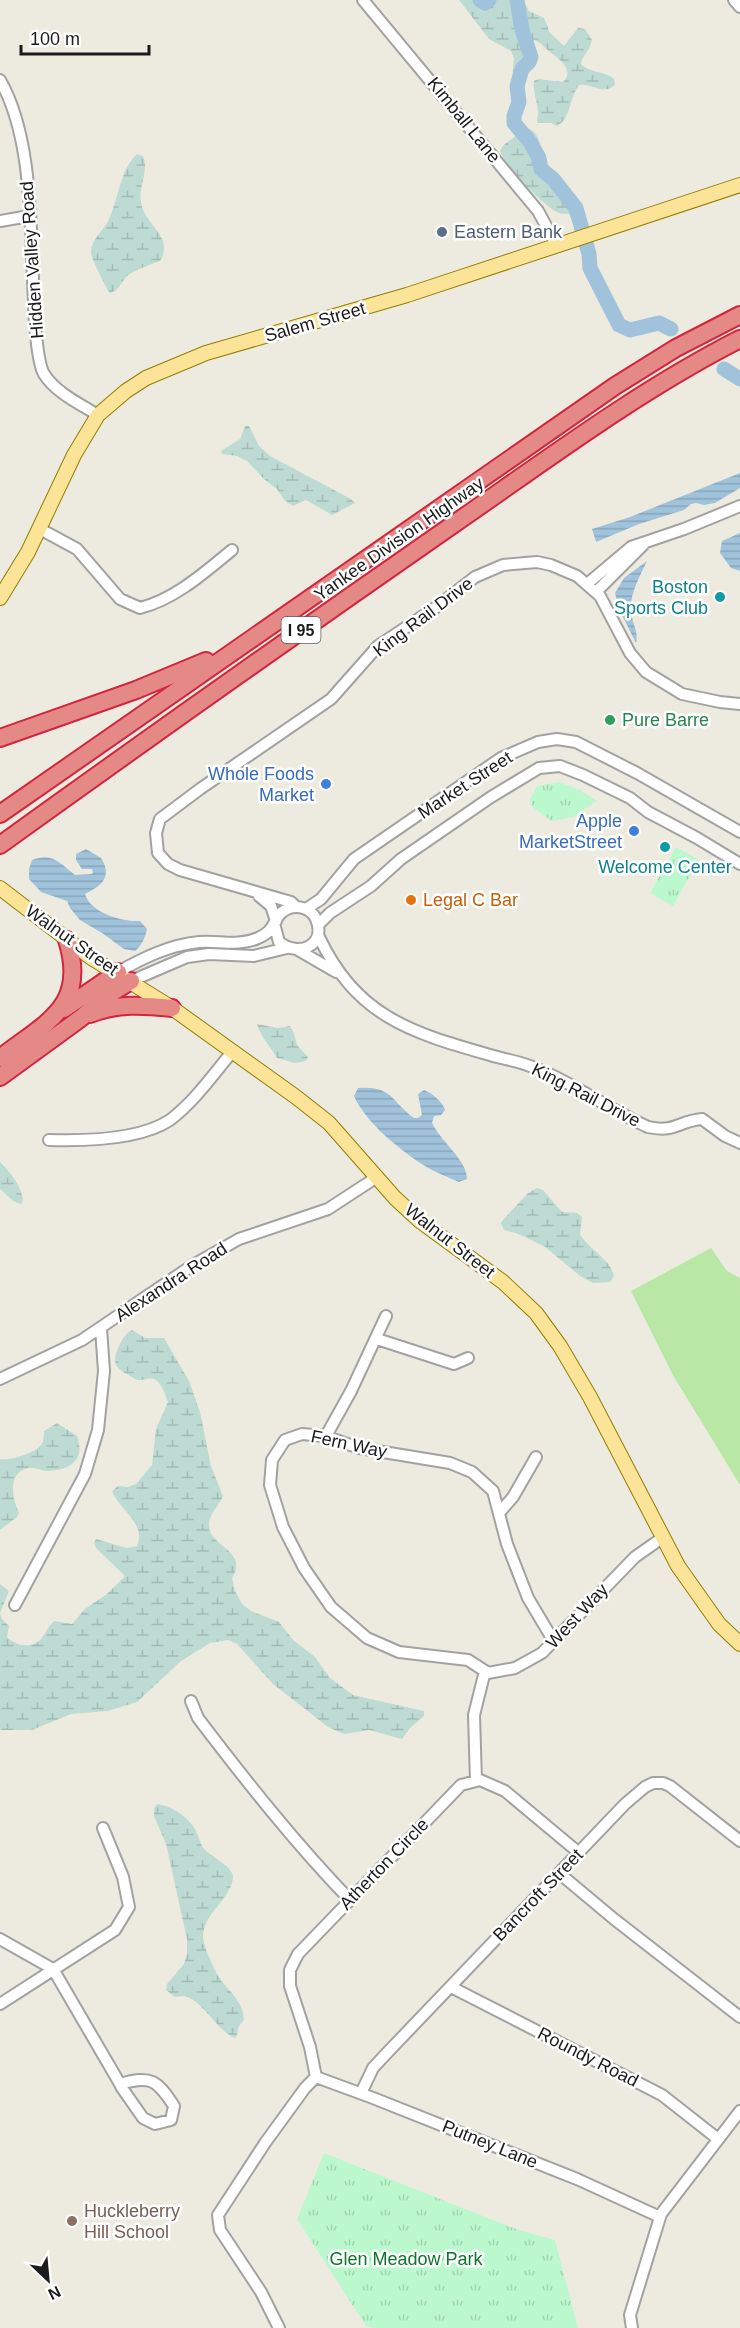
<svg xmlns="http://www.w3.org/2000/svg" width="740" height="2328" font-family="Helvetica,sans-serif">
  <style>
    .grass { fill: #b9e8a6 }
    .wetland { fill: url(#wetland-marsh) }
    .park { fill: url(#park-tufts) }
    .water { fill: url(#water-rules) }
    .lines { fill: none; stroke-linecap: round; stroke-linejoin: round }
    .river { stroke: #a0c2db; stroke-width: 15 }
    .minor-casing { stroke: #a2a2a2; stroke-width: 14 }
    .major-casing { stroke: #917e01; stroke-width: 16 }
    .highway-casing { stroke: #d3253d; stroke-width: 20 }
    .minor { stroke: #fff; stroke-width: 10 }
    .major { stroke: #fbe498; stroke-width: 14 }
    .highway { stroke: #e58987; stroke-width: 16 }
    .service-dot { fill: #5c6f8a; stroke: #fff; stroke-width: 2 }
    .culture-dot { fill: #0f9aa8; stroke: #fff; stroke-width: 2 }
    .leisure-dot { fill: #2e9e5b; stroke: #fff; stroke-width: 2 }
    .shop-dot { fill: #3f7fe0; stroke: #fff; stroke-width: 2 }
    .food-dot { fill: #e8710a; stroke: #fff; stroke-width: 2 }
    .education-dot { fill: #8d6e63; stroke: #fff; stroke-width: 2 }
    .labels { text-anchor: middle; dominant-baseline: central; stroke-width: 5; stroke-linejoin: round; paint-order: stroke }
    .shield { fill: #fff; stroke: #5f5f5f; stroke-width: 1.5 }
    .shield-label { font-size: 16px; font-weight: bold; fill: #1b1b1b }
    .street-label { font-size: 18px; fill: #1b1b1b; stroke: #fff }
    .service-label { font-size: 18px; fill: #4e5e75; stroke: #fff; text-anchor: start }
    .culture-label { font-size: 18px; fill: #0d838f; stroke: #fff; text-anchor: end }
    .leisure-label { font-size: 18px; fill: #27864d; stroke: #fff; text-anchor: start }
    .shop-label { font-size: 18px; fill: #366cbe; stroke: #fff; text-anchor: end }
    .food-label { font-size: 18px; fill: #c56008; stroke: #fff; text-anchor: start }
    .education-label { font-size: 18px; fill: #785e54; stroke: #fff; text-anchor: start }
    .park-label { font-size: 18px; fill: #0c762a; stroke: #fff }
  </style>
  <defs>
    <pattern id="wetland-marsh" width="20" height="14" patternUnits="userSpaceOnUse" patternTransform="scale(1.5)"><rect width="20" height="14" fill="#bddbd3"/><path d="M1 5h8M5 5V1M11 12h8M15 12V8" fill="none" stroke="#a2bbb5"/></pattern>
    <pattern id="park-tufts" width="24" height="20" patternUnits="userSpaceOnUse" patternTransform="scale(1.5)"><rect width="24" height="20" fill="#bcf8cd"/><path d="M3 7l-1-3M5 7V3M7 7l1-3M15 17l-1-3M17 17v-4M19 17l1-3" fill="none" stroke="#a1d4af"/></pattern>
    <pattern id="water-rules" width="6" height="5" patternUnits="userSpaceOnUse" patternTransform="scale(1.5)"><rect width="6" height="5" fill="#a0c2db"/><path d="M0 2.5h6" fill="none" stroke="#89a6bb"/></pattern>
  </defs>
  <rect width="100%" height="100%" fill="#edebe0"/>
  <path class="grass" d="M711,1248L727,1271L740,1278V1485L674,1377L631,1291Z"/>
  <path class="wetland" d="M459,0H523L529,11L544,18L550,33L564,46L578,28L585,29L592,40C589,53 582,55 581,64C589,73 605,71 614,79L615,85C603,96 592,83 579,85C569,98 571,119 557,126L551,123H538L537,120C541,107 532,95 534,81L538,79L563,82C574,72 562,61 554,55C547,51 543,44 535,40L532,43L531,67L519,84L514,83L512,80L514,58L511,51L489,39Z
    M527,128C542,132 540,152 546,163C555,178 568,197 582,207L584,213L571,219L569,214C564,214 560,214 555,211C540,202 506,167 500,151C504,141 516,140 518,130Z
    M137,154L143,156C150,173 136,187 142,207C149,228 174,238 160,261C150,265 140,268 131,273C122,278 121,290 110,293C108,292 91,258 91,253C91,239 102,233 108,221C119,200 119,171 137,154Z
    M245,426H249L259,446L270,456L351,499L355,503L332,515L306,500L293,506L285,501L277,489L264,479L248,462L237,456L222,454L221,451L240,439Z
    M257,1024L278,1028L290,1026L294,1033L297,1045L308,1057L306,1061L295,1063L277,1058C271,1047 260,1036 257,1024Z
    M0,1162C10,1172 21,1185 23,1200L21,1204L13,1201L0,1189Z
    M537,1188L543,1190L562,1212L577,1213L582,1217L580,1234C589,1250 610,1258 614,1276L610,1282L593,1283L580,1276L544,1246L516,1233L504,1230L501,1223L503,1220L528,1193Z
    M132,1330L145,1338H164L189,1381L200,1412L211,1466L223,1496C219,1506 208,1515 209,1526C210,1547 249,1551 232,1578L235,1591L242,1604L251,1611L279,1622L293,1640L315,1657L330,1678L353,1695L424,1711V1716L410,1728L402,1739L369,1730L344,1734L328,1727L273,1684L237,1644L228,1640L210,1643L181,1661L137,1702L108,1711L71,1714L32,1730H0V1584L9,1591L0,1613L2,1619L9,1626L7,1637C15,1645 29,1649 39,1641C45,1636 47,1627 54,1621L72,1624L85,1609L107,1594L125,1576L96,1548L94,1543L96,1539L127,1548L137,1546C147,1523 119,1510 112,1491L118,1486L128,1487L136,1484L152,1465L156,1429L168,1402C165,1395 163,1386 157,1381C151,1375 146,1381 139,1380C135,1380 131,1376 127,1374C112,1367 113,1358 120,1344C123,1338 126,1333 132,1330Z
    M57,1423L77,1436C86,1461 69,1470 47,1471C41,1471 34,1467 28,1468C6,1473 13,1500 19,1513L17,1517L0,1530V1459C10,1461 35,1453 41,1445C44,1441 44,1435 44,1431Z
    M157,1804C172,1806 188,1817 195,1829C199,1836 200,1845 205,1850C215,1859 227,1863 233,1875C233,1899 203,1912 203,1937C203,1946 217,1977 224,1984C234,1996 243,2003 244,2020L239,2026L236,2038C219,2034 202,1999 184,1996C181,1996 178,1997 175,1997L166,1990L167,1984L184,1964L187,1954V1939L166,1844L154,1816V1809Z"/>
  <path class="park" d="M559,782L578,789L597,801L573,817L552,821L532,807L530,799L537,786Z
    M676,847L699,860L673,906L650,893Z
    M324,2153L516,2229L555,2240L578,2328H374L366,2326L297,2219Z"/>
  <path class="water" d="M740,473V488L715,503L704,505L696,503L691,504L684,510L639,524L596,542L592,529L630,517Z
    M740,533V571L731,568L720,553L722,541Z
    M647,561C640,576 630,593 631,610C631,621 639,632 636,643L619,609L615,593L624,578Z
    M86,849L101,858C113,877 101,886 85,894C90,913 123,922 140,921L147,929C145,938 142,945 135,951L124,949L102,933L80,920L70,908L67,901L41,892L29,879V869L32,860C53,852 59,863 75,875L91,874L93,873L92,869H82L76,860V854Z
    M358,1088C392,1085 391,1101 414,1118H418L422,1115L418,1094L424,1090C432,1093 443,1102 445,1110L441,1115L434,1116L432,1123C442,1143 467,1160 467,1179L459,1182C448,1177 436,1173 425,1166C401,1151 365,1122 354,1096Z"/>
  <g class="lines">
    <path class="river" d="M480,0L485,3L489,0
      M517,0L522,30L531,57L529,62L522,69L517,86L519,102L514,116V123L530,142L539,158L541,169L553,179L576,208L589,254L590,268L619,325L630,330L659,323L671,329
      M724,369L740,379"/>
    <g class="minor-casing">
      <path id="minor" d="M363,0L538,211L557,246
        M734,0L740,7
        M0,80C34,139 30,233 34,301C34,316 37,362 44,374C56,393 80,404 98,415
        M0,221L29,216
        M40,529L77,549L120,599L140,608C175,599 204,573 232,550
        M587,584L631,547L684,529L740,506
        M596,592L646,542
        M259,896L271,906L276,921
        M296,907L291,902L180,870L168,864L158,853L156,833L160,819L200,789L331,699L378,646L435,608L475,577L503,565L537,562L551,565L577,576L600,596L630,653L646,672L682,694L720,702L740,704
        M306,909L321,899L354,859L501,758L538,742L557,739L576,742L637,773L740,832
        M318,925L330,913L371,886L401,859L491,797L539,768L560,766L583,775L630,798L648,812L697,838L740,864
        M318,935C356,1016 409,1032 490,1055C503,1059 517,1061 530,1066C571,1081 608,1109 648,1127C676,1133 678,1121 702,1119L725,1136L740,1143
        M298,950L336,972
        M118,972C143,958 169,945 199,942C218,940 238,947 258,938C275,931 272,922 281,913C292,903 310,906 316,919C327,945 299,958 279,942L275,927
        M131,981L187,957L209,954L254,956L287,948
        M49,1140C84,1141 140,1140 170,1120C194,1102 213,1075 232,1052
        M377,1339L454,1364L468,1358
        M0,1379L82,1340L193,1265L239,1239L328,1209L377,1177
        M326,1436L351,1391L386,1316
        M499,1513L513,1497L536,1457
        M15,1605L85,1474L98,1430L104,1371L101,1328
        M485,1671L468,1660L399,1652L367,1638L331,1607L304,1568L283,1527L270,1485L272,1460L285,1440L302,1434L325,1436L359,1448L450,1463L472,1472L493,1491L507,1544L528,1598L553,1640
        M191,1701L198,1718C246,1781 295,1843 350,1900
        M476,1781L474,1715L485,1671L488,1673L515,1668L542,1653L635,1557L662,1538
        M559,1873L614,1919L740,2017
        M0,1939L53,1969L120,2084L122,2088L143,2118L155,2124L171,2120L174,2106C157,2080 151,2075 120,2084
        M451,1987L662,2095L718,2139
        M0,2004L115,1930L129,1907L123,1877L103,1828
        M316,2077L310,2047L290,1986V1970L298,1954L461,1785L480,1780L505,1791L578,1852
        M316,2077L373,2098L577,2179L660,2217
        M361,2093L373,2068L385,2055L625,1804L645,1787L653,1783H663L670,1786L740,1841
        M279,2328L261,2292L220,2230L218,2215L265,2143L305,2088L316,2077
        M632,2328L630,2315L661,2214L740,2111"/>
    </g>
    <g class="major-casing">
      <path id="major" d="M0,598L28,552L74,455L98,415L126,391L146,378L206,353L407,295L740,185
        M0,888L90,957L172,1008L296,1097L329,1123L395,1198L420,1221L503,1282L536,1313L560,1346L590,1397L678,1566L719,1624L740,1644"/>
    </g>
    <g class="highway-casing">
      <path id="highway" d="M0,738L136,690L206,661
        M0,814L615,386L676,348L740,315
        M0,845C150,737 300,631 451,526C545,461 638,391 740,339
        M64,1009L118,972
        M90,1014C118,1003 143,1005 172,1008
        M0,1058C46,1022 88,1007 67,940
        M0,1077L81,1018L108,995L131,981"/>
    </g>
    <use href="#minor" class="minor"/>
    <use href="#major" class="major"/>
    <use href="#highway" class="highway"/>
  </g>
  <circle class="service-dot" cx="442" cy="232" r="6"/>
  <g class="culture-dot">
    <circle cx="720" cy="597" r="6"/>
    <circle cx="665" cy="847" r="6"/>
  </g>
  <circle class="leisure-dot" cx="610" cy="720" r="6"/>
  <g class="shop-dot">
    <circle cx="326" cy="784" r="6"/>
    <circle cx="634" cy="831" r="6"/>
  </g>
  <circle class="food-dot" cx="411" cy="900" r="6"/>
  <circle class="education-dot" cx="72" cy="2221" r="6"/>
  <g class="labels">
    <rect class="shield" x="281.5" y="617" width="39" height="26" rx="4.5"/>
    <g class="shield-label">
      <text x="301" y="630">I 95</text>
    </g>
    <g class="street-label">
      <text transform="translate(464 120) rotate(51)">Kimball Lane</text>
      <text transform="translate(32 260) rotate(-94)">Hidden Valley Road</text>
      <text transform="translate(315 322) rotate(-16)">Salem Street</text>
      <text transform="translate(399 539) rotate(-35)">Yankee Division Highway</text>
      <text transform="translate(423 617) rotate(-37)">King Rail Drive</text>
      <text transform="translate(465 785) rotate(-33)">Market Street</text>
      <text transform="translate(72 940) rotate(35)">Walnut Street</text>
      <text transform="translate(586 1095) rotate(27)">King Rail Drive</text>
      <text transform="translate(450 1241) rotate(38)">Walnut Street</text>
      <text transform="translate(171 1282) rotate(-33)">Alexandra Road</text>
      <text transform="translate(349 1444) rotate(12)">Fern Way</text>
      <text transform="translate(577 1616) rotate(-47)">West Way</text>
      <text transform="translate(384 1864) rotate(-46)">Atherton Circle</text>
      <text transform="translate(538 1895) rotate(-46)">Bancroft Street</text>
      <text transform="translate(588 2057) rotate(27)">Roundy Road</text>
      <text transform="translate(490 2144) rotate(22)">Putney Lane</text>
    </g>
    <g class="service-label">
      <text x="454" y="232">Eastern Bank</text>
    </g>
    <g class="culture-label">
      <text x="708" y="587">Boston<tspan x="708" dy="21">Sports Club</tspan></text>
      <text x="665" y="867" text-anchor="middle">Welcome Center</text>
    </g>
    <g class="leisure-label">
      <text x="622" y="720">Pure Barre</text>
    </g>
    <g class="shop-label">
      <text x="314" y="774">Whole Foods<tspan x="314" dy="21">Market</tspan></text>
      <text x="622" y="821">Apple<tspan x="622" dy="21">MarketStreet</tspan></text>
    </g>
    <g class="food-label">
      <text x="423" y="900">Legal C Bar</text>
    </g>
    <g class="education-label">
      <text x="84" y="2211">Huckleberry<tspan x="84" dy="21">Hill School</tspan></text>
    </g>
    <g class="park-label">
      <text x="406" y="2259">Glen Meadow Park</text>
    </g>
  </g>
  <g transform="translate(48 2280) rotate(154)" stroke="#ffffff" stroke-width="4.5" paint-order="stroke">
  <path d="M0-4.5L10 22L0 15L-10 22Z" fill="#1b1b1b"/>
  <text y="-9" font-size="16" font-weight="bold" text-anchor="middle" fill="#1b1b1b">N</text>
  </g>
  <path d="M21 45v9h128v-9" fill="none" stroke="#1b1b1b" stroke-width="3"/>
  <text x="30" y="45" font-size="18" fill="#1b1b1b" stroke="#ffffff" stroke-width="4.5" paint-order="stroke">100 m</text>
</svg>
